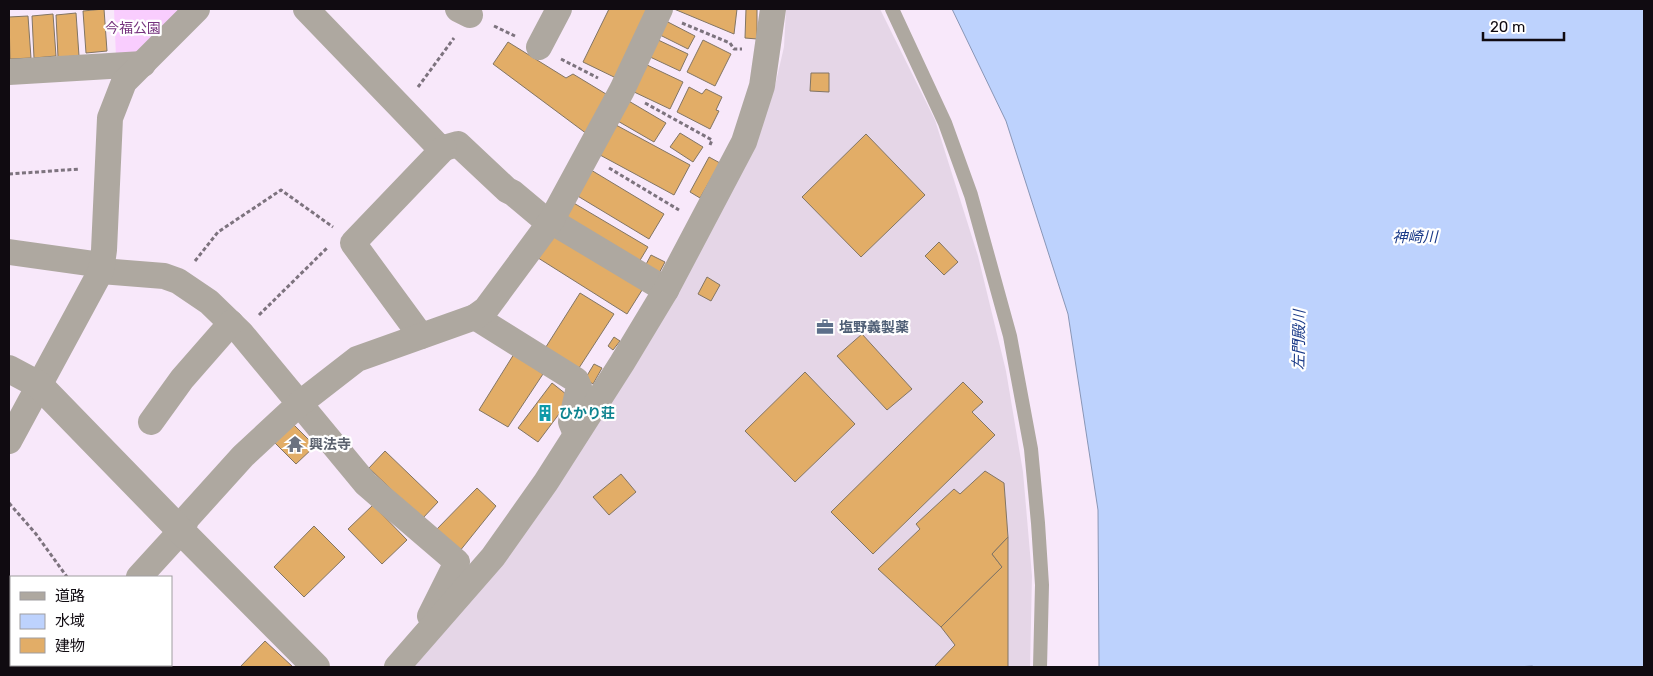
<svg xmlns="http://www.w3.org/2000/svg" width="1653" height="676" font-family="Rubik,'Noto Sans JP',sans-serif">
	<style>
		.industrial { fill: #e5d6e7 }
		.green { fill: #f9cdfe }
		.water { fill: #bdd2fd; stroke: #8996b6 }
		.building { fill: #e2ad67; stroke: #827564 }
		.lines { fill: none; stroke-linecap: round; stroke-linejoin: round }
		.path { stroke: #7d737e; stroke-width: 3; stroke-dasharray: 4 2.5; stroke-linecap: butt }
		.service { stroke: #aea8a0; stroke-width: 14 }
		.minor { stroke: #aea8a0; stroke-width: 26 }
		.tertiary { stroke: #aea8a0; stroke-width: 28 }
		.labels { text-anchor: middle; stroke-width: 4.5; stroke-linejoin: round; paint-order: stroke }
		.park-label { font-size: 14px; fill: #76337e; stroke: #fff }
		.service-label { font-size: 14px; font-weight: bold; fill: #4e5e75; stroke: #fff; text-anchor: start }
		.culture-label { font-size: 14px; font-weight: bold; fill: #0d838f; stroke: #fff; text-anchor: start }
		.worship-label { font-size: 14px; font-weight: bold; fill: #5b616d; stroke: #fff; text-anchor: start }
		.water-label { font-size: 15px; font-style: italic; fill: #1a3a88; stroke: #fff }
	</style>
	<rect width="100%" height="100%" fill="#f8e8fa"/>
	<polygon class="industrial" points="786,9 880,9 935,120 978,256 1006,371 1023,472 1032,576 1030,667 412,667 484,585 774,90 784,47"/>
	<polygon class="green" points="114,9 180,9 132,56 116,57"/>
	<polygon class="water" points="952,9 1644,9 1644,667 1535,667 1532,666 1517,667 1099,667 1098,510 1068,314 1006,121"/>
	<g class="building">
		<polygon points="104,9 107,51 86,53 83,11"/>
		<polygon points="609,9 648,9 616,78 583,62"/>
		<polygon points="674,9 737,9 734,34"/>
		<polygon points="746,9 757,9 757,39 745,38"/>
		<polygon points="76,13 79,56 58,57 56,15"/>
		<polygon points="53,14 56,56 34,58 32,16"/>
		<polygon points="28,16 31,58 10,59 9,17"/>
		<polygon points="664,20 695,36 688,49 658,34"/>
		<polygon points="656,39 688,54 680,71 648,56"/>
		<polygon points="703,40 731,54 715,86 687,72"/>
		<polygon points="508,42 566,78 573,74 606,94 587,134 493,64"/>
		<polygon points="645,64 683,82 670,109 632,91"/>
		<polygon points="811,73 829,73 829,92 810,91"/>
		<polygon points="689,87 702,94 706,89 722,97 716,110 719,111 710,129 677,112"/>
		<polygon points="627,100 666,123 654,142 616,120"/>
		<polygon points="616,125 690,165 674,195 600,155"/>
		<polygon points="680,133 703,147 693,162 670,147"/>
		<polygon points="866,134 925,195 861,257 802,197"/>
		<polygon points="709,157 720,163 700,198 690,192"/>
		<polygon points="591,170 664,214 649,239 576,195"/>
		<polygon points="572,202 648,247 636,267 560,223"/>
		<polygon points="556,231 644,287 627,314 535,256"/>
		<polygon points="939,242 958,262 944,275 925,256"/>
		<polygon points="651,255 665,262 657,277 643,270"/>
		<polygon points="707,277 720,285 711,301 698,294"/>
		<polygon points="580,293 614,314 577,371 544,350"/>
		<polygon points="862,334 912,389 887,410 837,356"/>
		<polygon points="614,337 620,341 613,350 608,346"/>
		<polygon points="514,354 543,374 508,427 479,410"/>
		<polygon points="594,364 602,368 593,384 585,379"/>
		<polygon points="805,372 855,424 795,482 745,431"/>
		<polygon points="963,382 983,402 972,412 995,435 873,554 831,512"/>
		<polygon points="552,383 571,398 538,442 518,428"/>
		<polygon points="293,424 315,446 296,464 274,442"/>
		<polygon points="385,451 438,502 422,519 369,468"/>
		<polygon points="985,471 1004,483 1008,537 992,554 1002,567 941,627 878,569 920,529 916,524 954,489 960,494"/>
		<polygon points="621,474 636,492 609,515 593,497"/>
		<polygon points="477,488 496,506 459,552 436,530"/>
		<polygon points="373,505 407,540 382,564 348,529"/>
		<polygon points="314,526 345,557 304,597 274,567"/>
		<polygon points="1008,537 1008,667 934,667 955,645 941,627 1002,567 992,554"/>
		<polygon points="265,641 293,667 240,667"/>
	</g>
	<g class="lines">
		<g class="path">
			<polyline points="682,23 730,43 734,49 742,49"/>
			<polyline points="494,26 515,36"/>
			<polyline points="561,59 598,78"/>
			<polyline points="418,87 454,38"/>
			<polyline points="645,103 712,140 710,145"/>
			<polyline points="609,168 679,210"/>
			<polyline points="9,174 80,169"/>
			<polyline points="195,261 218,232 281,190 333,227"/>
			<polyline points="259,315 328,247"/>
			<polyline points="9,503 36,534 67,577"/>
			<polyline points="125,665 127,667"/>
		</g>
		<polyline class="service" points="892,9 945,123 971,195 1010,336 1031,449 1038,523 1042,585 1040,667"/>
		<g class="minor">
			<polyline points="306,9 438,146 444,148 458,144 507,190 513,193 550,224"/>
			<polyline points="458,9 470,15"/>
			<polyline points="539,47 559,9"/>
			<polyline points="9,72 143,64"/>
			<polyline points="551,221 666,290"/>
			<polyline points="9,252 102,265"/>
			<polyline points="101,271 164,276 178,281 209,302 241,333 366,484 457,562 430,616"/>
			<polyline points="475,317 576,380 579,387 571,422 576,434"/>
			<polyline points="421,336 353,243 444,148"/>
			<polyline points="151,422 182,379 231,323"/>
			<polyline points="9,441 101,271 104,250 110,118 124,82 197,9"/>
			<polyline points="139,577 181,531 187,518 243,456 299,404 357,359 475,317 486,309 551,221 622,90 660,9"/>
			<polyline points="12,667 15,665"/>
			<polyline points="397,667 493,557 546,482 622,363 666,290 744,142 762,86 773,9"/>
		</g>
		<polyline class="tertiary" points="9,369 39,385 181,531 316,667"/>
	</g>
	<defs>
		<g id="office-bare" transform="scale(1.35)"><path d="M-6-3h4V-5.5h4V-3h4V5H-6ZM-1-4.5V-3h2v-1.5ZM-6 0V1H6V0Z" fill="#5c6f8a" stroke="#fff" stroke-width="2.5" paint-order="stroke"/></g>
		<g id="building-bare" transform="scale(1.35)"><path d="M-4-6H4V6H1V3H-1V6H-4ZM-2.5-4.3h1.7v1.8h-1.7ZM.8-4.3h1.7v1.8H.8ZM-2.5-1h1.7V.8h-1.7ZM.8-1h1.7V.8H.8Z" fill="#0f9aa8" stroke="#fff" stroke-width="2.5" paint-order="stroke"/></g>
		<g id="temple-bare" transform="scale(1.35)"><path d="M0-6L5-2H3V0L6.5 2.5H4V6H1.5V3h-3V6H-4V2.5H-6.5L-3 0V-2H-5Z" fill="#6b7280" stroke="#fff" stroke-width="2.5" paint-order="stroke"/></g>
	</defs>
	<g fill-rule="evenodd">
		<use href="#office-bare" x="825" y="327"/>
		<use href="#building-bare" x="545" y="413"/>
		<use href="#temple-bare" x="295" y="444"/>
	</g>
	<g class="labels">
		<g class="park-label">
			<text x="133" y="33">今福公園</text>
		</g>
		<g class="service-label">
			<text x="839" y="332">塩野義製薬</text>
		</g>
		<g class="culture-label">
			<text x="559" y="418">ひかり荘</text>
		</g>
		<g class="worship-label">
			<text x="309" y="449">興法寺</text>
		</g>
		<g class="water-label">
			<text x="1415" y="242">神崎川</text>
			<text transform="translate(1299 340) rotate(-89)" y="5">左門殿川</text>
		</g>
	</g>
	<rect width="1653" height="676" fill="none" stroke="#100b11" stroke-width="20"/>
	<rect x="10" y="576" width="162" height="90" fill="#ffffff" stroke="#9f9da0"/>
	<rect x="20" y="592" width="25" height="8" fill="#aea8a0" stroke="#9f9da0"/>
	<text x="55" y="601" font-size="15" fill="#100b11">道路</text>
	<rect x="20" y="614" width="25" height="15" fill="#bdd2fd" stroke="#9f9da0"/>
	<text x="55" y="626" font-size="15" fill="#100b11">水域</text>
	<rect x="20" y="638" width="25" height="15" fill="#e2ad67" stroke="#9f9da0"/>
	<text x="55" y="651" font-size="15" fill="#100b11">建物</text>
	<path d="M1483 32v8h81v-8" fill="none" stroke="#100b11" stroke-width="2.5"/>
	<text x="1490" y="32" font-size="15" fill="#100b11" stroke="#ffffff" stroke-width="4" paint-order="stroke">20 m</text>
</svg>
